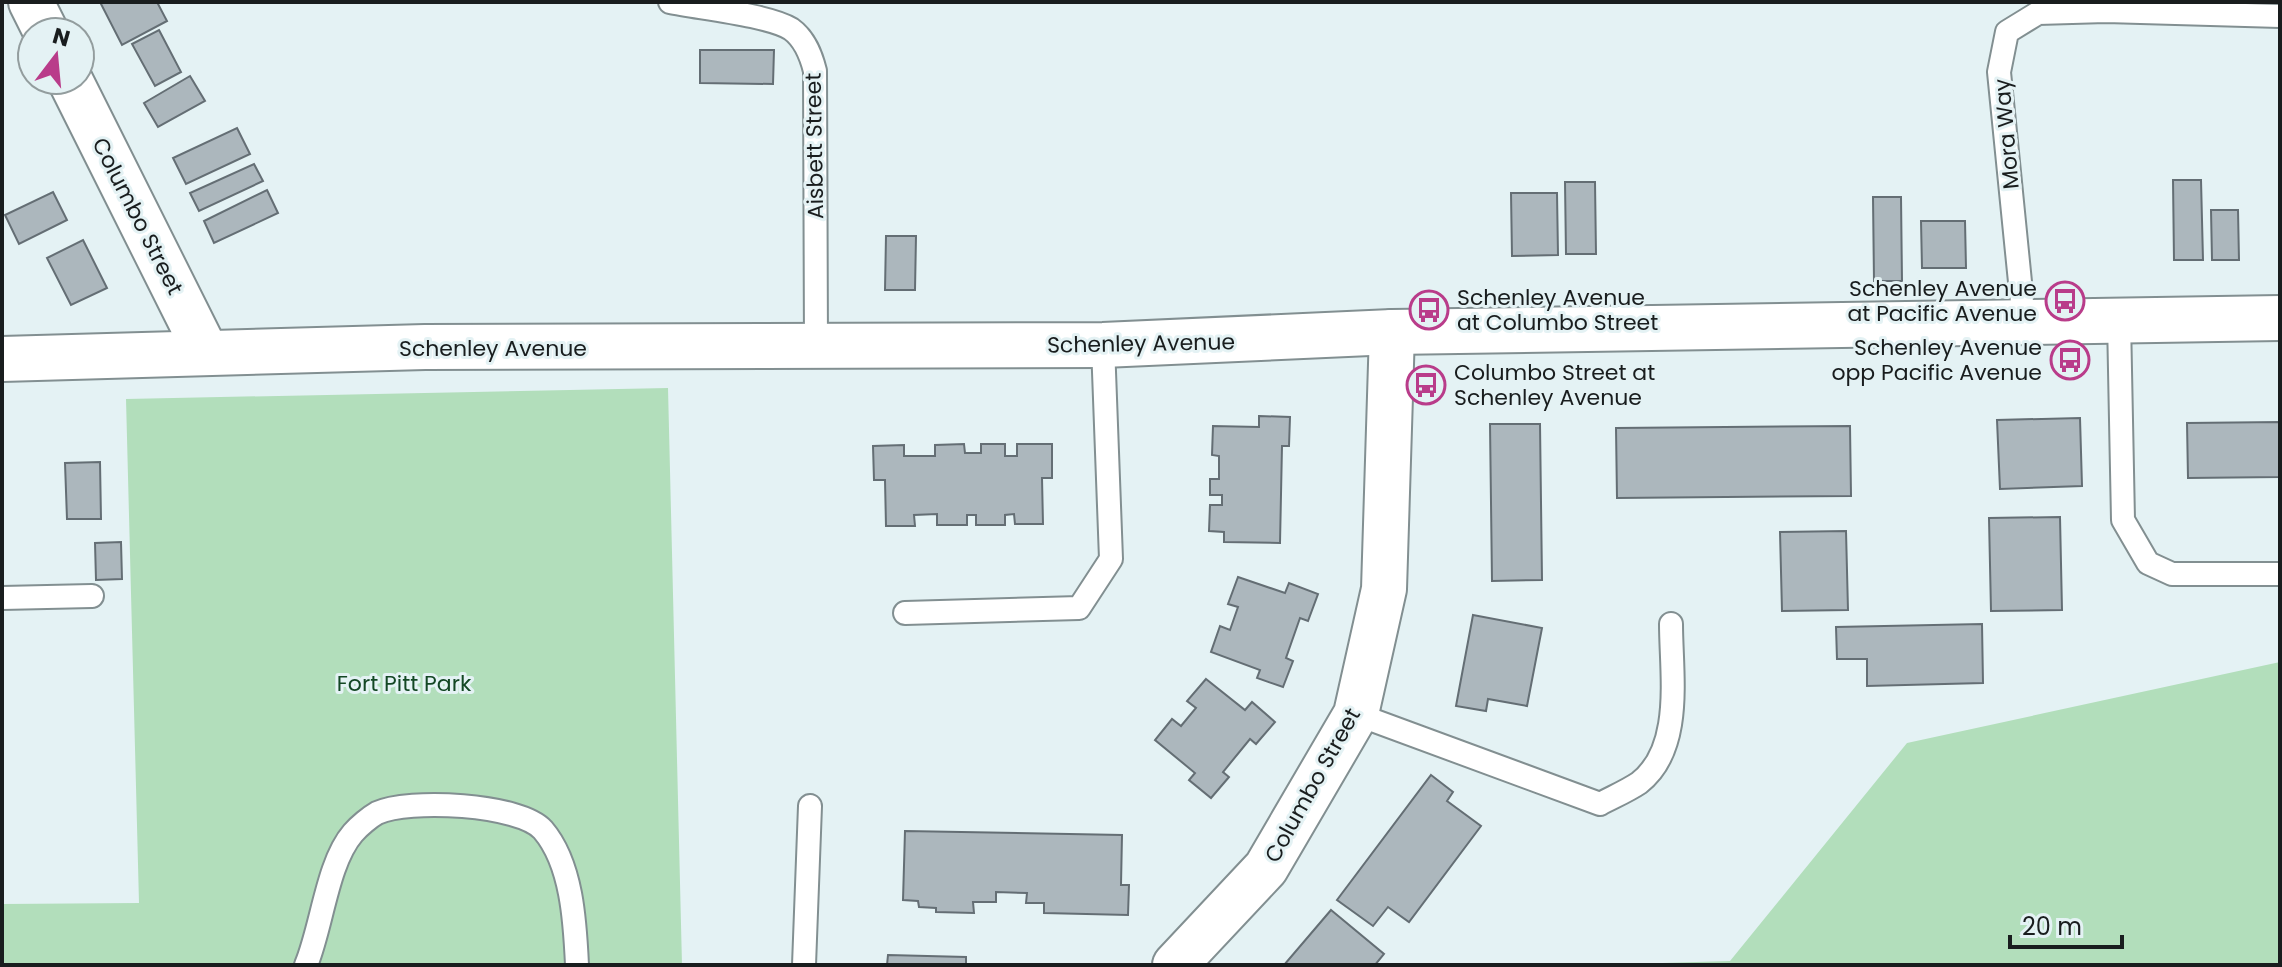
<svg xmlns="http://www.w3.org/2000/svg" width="2282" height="967" font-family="Poppins,sans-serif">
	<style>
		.green { fill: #b2debb }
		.building { fill: #acb7bd; stroke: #646e74; stroke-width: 2 }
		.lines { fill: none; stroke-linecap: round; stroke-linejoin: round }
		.service-casing { stroke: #828f91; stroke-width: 26 }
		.minor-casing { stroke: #828f91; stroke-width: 48 }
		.service { stroke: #fff; stroke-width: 22 }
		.minor { stroke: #fff; stroke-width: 44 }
		.labels { text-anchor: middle; stroke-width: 6; stroke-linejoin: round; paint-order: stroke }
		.street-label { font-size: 22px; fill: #191d1e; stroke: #e4f2f4 }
		.poi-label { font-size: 22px; fill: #191d1e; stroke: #e4f2f4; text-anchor: end }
		.park-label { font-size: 22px; fill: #134724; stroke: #e4f2f4 }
	</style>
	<rect width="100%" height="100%" fill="#e4f2f4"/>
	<g class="green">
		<polygon points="668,388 682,965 2,965 2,904 139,903 126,399"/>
		<polygon points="2280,662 2280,965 1595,965 1730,961 1907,743"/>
	</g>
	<g class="building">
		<polygon points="100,2 157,2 167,21 122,45"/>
		<polygon points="159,30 181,72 155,86 132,44"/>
		<polygon points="700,50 774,50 773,84 700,83"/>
		<polygon points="190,76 205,101 158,127 144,103"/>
		<polygon points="237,128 250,154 186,184 173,158"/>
		<polygon points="254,164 263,181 199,211 190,193"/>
		<polygon points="2173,180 2201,180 2203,260 2174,260"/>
		<polygon points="1565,182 1595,182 1596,254 1566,254"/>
		<polygon points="267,190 278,213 214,243 204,221"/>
		<polygon points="53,192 67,220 19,244 5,215"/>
		<polygon points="1511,193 1557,193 1558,255 1512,256"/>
		<polygon points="1873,197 1901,197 1902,281 1874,281"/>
		<polygon points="2211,210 2238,210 2239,260 2212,260"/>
		<polygon points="1921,221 1965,221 1966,268 1922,268"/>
		<polygon points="886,236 916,236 915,290 885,290"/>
		<polygon points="83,240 107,288 71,305 47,258"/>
		<polygon points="1259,416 1290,417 1289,446 1282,446 1280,543 1224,542 1224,532 1209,531 1210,505 1222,505 1222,495 1210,495 1210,479 1219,479 1219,456 1212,455 1213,426 1259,427"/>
		<polygon points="2080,418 2082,486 2000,489 1997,420"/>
		<polygon points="2280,422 2280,477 2188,478 2187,423"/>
		<polygon points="1490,424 1540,424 1542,580 1492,581"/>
		<polygon points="1850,426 1851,496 1617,498 1616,428"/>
		<polygon points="964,444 965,453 981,453 981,444 1005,444 1005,456 1017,456 1017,444 1052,444 1052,478 1042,478 1043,524 1015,524 1014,514 1005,515 1005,525 976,525 976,515 967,515 967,525 937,525 937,514 914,515 915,526 886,526 885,480 874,480 873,446 904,445 904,456 935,456 935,445"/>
		<polygon points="100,462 101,519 67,519 65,463"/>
		<polygon points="2060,517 2062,610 1991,611 1989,518"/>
		<polygon points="1846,531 1848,610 1782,611 1780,532"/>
		<polygon points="121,542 122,579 96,580 95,543"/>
		<polygon points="1238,577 1285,593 1289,583 1318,594 1308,621 1300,618 1286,658 1293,661 1283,687 1257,678 1260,670 1211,652 1220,626 1230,630 1238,607 1228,604"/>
		<polygon points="1473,615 1542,628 1527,706 1488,699 1486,711 1456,706"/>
		<polygon points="1982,624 1983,683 1867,686 1867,659 1837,659 1836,627"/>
		<polygon points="1206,679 1245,710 1252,702 1275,722 1256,744 1250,739 1223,772 1229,777 1211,798 1189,780 1195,773 1155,740 1172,719 1181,726 1196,708 1187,701"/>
		<polygon points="1431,775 1453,792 1447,801 1481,826 1409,922 1388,907 1373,926 1337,900"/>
		<polygon points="905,831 1122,835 1121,885 1129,885 1128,915 1044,913 1044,903 1026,903 1027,893 996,892 996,902 973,902 974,913 936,912 936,908 919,907 918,901 903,900"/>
		<polygon points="1331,910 1384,954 1375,965 1284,965"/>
		<polygon points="888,955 966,957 966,965 887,965"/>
	</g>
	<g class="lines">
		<g class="service-casing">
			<g id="service">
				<path d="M670,2C698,8 769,15 791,29C805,39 811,55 815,71L816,347"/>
				<polyline points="2119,320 2123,520 2148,563 2172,574 2280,574"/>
				<polyline points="2024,322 1999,72 2007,32 2038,13 2106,11 2280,16"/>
				<polyline points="2,598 92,596"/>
				<polyline points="905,613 1079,608 1111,559 1103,345"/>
				<path d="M1356,714L1600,804C1613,797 1627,791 1639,783C1684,748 1671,674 1671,624"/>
				<path d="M306,965C322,927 327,863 353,833C359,826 370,817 377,813C408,798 520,804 543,830C572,864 575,922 577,965"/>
				<polyline points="804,965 810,806"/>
			</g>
		</g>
		<g class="minor-casing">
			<g id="minor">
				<polyline points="31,2 46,32"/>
				<polyline points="70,80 206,352"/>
				<polyline points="2,359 425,347 1103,345 1392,332 2280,318"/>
				<polyline points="1175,965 1266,868 1356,714 1384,589 1392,332"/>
			</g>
		</g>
		<use href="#service" class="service"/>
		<use href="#minor" class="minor"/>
	</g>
	<defs>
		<g id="bus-ring" transform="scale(2)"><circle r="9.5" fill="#e4f2f4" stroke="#b93c8a" stroke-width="1.5"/><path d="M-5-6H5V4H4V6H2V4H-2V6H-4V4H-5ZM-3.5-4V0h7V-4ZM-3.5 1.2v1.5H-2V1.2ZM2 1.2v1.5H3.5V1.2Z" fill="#b93c8a"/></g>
	</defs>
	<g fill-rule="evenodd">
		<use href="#bus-ring" x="2065" y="301"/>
		<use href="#bus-ring" x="1429" y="310"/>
		<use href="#bus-ring" x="2070" y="360"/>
		<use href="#bus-ring" x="1426" y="385"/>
	</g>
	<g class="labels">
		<g class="street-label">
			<text transform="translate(2006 134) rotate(-95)" y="8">Mora Way</text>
			<text transform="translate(814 146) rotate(-91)" y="8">Aisbett Street</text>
			<text transform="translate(138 216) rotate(63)" y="8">Columbo Street</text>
			<text transform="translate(1141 343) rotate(-1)" y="8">Schenley Avenue</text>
			<text x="493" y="356">Schenley Avenue</text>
			<text transform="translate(1312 785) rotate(-61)" y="8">Columbo Street</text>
		</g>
		<g class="poi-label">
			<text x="2037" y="296">Schenley Avenue<tspan x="2037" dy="25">at Pacific Avenue</tspan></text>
			<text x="1457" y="305" text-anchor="start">Schenley Avenue<tspan x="1457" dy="25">at Columbo Street</tspan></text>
			<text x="2042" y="355">Schenley Avenue<tspan x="2042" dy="25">opp Pacific Avenue</tspan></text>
			<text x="1454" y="380" text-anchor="start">Columbo Street at<tspan x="1454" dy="25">Schenley Avenue</tspan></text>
		</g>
		<g class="park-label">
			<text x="404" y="691">Fort Pitt Park</text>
		</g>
	</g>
	<rect width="2282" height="967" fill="none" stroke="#191d1e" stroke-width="8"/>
	<g transform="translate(56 56) rotate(16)"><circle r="38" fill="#e4f2f4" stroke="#939d9e" stroke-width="2"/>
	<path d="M0-6L14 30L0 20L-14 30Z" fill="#b93c8a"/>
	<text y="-12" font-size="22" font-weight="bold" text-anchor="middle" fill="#191d1e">N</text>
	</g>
	<path d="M2010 935v12h112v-12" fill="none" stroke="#191d1e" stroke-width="4"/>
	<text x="2022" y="935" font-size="24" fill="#191d1e" stroke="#e4f2f4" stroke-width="6" paint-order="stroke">20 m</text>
</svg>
